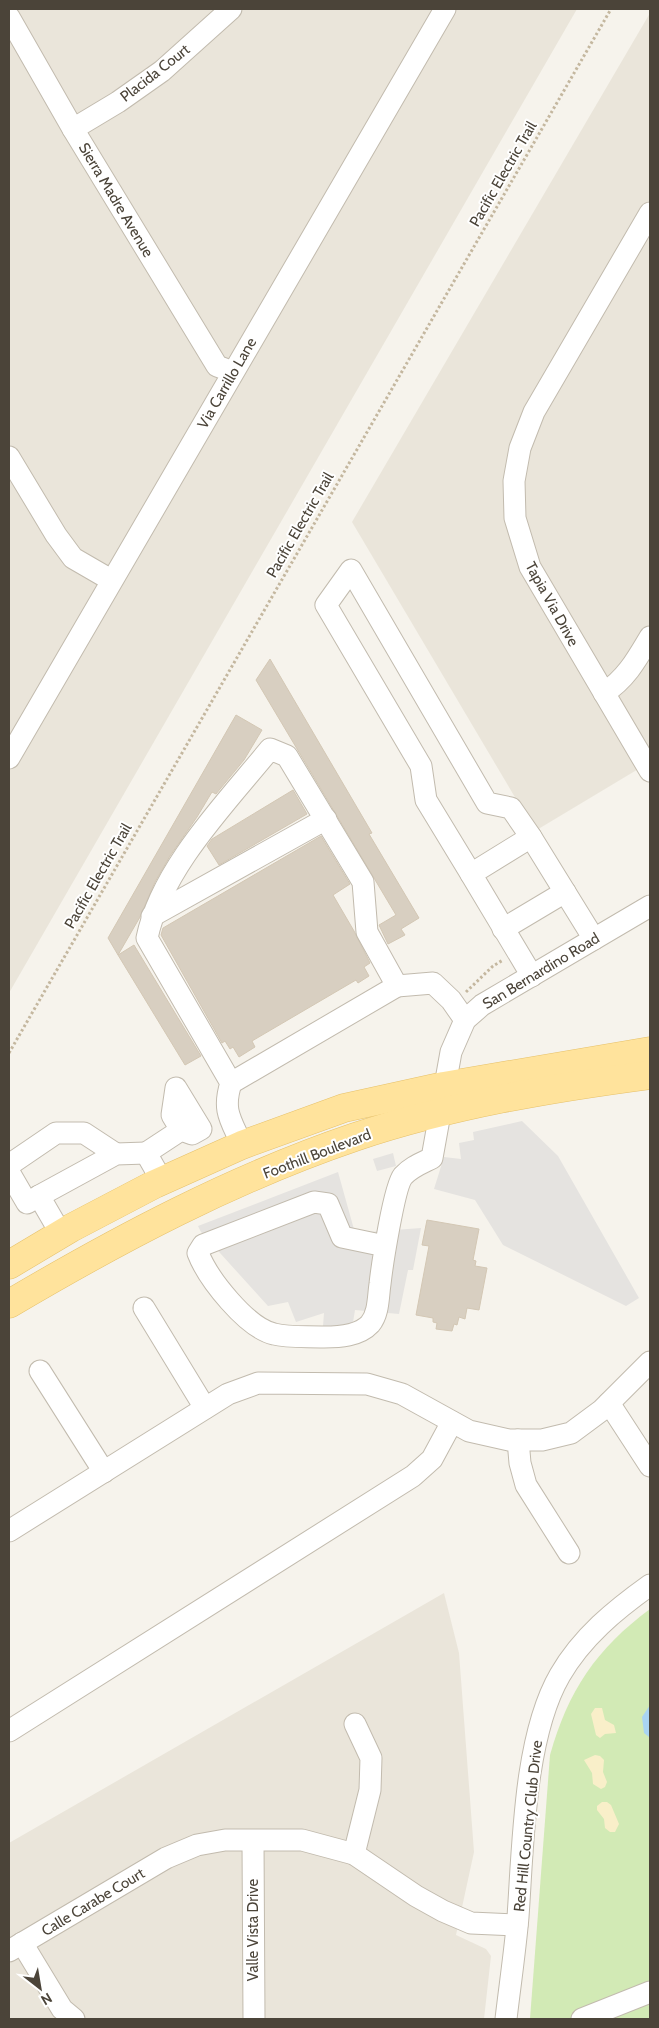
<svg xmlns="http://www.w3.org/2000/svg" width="659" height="2028" font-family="Cabin,sans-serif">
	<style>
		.residential { fill: #eae5da }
		.green { fill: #d2eab5 }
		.sand { fill: #f9efc9 }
		.parking { fill: #e5e3e0 }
		.water { fill: #a9d4f2 }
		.building { fill: #d8cfc1; stroke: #d3c7b4 }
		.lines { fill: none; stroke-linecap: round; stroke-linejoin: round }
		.minor-casing { stroke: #c2bbae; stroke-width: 23 }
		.major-casing { stroke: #e6c16a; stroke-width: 29 }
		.path { stroke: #c4b79f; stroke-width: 3; stroke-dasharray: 2.5 2.5; stroke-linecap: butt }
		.minor { stroke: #fff; stroke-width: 21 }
		.major { stroke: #ffe39c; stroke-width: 28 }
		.labels { text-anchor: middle; stroke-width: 4; stroke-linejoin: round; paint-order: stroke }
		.street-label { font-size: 15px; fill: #4b4439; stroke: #fff }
	</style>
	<rect width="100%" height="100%" fill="#f6f3ec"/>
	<g class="residential">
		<polygon points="9,9 577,9 9,993"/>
		<polygon points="650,13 650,762 535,831 352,522"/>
		<polygon points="444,1593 459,1653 474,1852 456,1935 486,1949 491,1956 484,2019 9,2019 9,1843"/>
	</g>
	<path class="green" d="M650,1609V2019H530L550,1755C568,1691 596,1649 650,1609Z"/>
	<g class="sand">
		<polygon points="595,1708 602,1708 605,1720 614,1725 616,1733 605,1734 600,1738 596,1735 591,1714"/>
		<polygon points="595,1755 600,1756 604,1760 603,1772 607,1782 605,1787 601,1789 593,1784 592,1773 584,1760"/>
		<polygon points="602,1802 607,1802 611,1805 619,1824 615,1832 610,1832 605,1828 604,1819 597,1810 597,1806"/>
	</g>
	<g class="parking">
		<polygon points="522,1121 558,1156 639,1298 626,1306 503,1245 475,1200 434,1189 444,1157 461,1159 459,1143 474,1140 473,1132"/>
		<polygon points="393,1153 396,1166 377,1171 373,1159"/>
		<polygon points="338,1172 355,1233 421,1228 413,1270 408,1270 399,1314 355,1310 350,1341 322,1339 324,1313 296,1322 288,1302 268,1306 201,1232 198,1226"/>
	</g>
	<polygon class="water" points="650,1705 650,1737 649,1737 644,1733 642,1717"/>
	<g class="building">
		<polygon points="270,659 372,833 369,834 419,918 401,929 405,935 388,944 379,925 396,915 256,680"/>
		<polygon points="236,715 262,730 244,760 216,794 212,792 197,817 170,856 155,882 140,917 118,955 108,938"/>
		<polygon points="293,790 307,814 219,865 207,846 212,839"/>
		<polygon points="321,836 350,884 333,895 354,931 370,963 364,967 369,976 358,983 356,980 252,1041 255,1047 239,1057 233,1047 230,1049 225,1041 222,1043 161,935 163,928"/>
		<polygon points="134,945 201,1056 185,1065 118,955"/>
		<polygon points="427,1220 479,1229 473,1260 476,1261 475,1266 487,1268 479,1310 467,1308 465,1319 459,1317 457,1325 454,1324 452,1331 436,1329 437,1323 433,1322 433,1318 416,1315 429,1246 422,1245"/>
	</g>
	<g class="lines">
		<g class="minor-casing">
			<g id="minor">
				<polyline points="9,17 73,129 217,366 233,372"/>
				<polyline points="73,129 118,102 162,71 231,9"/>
				<polyline points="650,213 534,412 520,448 514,481 515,518 530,567 650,771"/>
				<polyline points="9,457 56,535 73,558 111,580"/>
				<path d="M604,693C626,679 637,659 650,637"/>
				<polyline points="9,758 445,9"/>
				<polyline points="471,874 426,800 421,766 326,605 351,570 487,803 511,808 531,837"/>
				<polyline points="152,916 326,819"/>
				<polyline points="503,929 565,892"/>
				<polyline points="532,976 471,874 531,837 594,939"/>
				<polyline points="231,1083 397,986"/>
				<path d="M242,1145C231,1120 222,1111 231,1083L147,938C161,869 226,803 270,749L287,756L363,882L367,932L397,986L433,983L451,1000L465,1020"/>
				<polyline points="146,1153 181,1130 192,1134 201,1129 176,1088 172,1115 181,1130"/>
				<polyline points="9,1165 56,1133 84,1133 116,1154"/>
				<polyline points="9,1172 27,1203 39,1196"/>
				<polyline points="61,1234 39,1196 116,1154 146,1153 162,1181"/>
				<path d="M385,1246L342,1237L328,1204L314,1202L203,1245L198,1253C208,1279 247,1328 274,1334C289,1338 308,1336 324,1337C339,1337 359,1336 370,1324C379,1313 378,1297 380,1284C382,1266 394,1187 403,1176C411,1167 422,1163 432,1158L451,1052L465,1020L482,1005L650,906"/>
				<polyline points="144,1308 205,1408"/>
				<polyline points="40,1371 104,1472"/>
				<polyline points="609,1403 650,1466"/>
				<polyline points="518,1440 520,1463 526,1485 569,1553"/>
				<polyline points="9,1531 228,1394 258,1383 367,1384 402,1394 469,1431 509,1440 542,1440 571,1433 602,1410 650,1362"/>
				<polyline points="9,1731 413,1476 432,1459 452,1422"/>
				<polyline points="253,1841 254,2019"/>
				<polyline points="354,1854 370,1790 371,1758 355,1724"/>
				<polyline points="22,1943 62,2009 74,2019"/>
				<polyline points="9,1951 166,1858 197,1845 225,1840 302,1840 354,1854 416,1896 443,1911 471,1923 517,1925"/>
				<path d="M506,2019C510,1985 515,1951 518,1917C523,1846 524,1737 560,1675C582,1637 615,1610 650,1585"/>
				<polyline points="582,2019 650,1992"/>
			</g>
		</g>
		<g class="major-casing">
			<g id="major">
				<polyline points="9,1265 71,1228 155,1184 242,1145 344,1108 444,1086 650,1051"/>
				<path d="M9,1304C119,1239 234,1178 355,1137C450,1105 551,1088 650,1075"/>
			</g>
		</g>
		<g class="path">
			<polyline points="466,992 493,966 503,960"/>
			<polyline points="9,1053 611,9"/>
		</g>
		<use href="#minor" class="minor"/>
		<use href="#major" class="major"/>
	</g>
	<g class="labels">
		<g class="street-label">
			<text transform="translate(155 73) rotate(-38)" y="5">Placida Court</text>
			<text transform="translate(503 174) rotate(-60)" y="5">Pacific Electric Trail</text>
			<text transform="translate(116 200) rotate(59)" y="5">Sierra Madre Avenue</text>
			<text transform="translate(227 383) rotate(-60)" y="5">Via Carrillo Lane</text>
			<text transform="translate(300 525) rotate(-60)" y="5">Pacific Electric Trail</text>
			<text transform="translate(552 604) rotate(61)" y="5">Tapia Via Drive</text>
			<text transform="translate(98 876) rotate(-60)" y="5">Pacific Electric Trail</text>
			<text transform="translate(541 971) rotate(-31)" y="5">San Bernardino Road</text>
			<text transform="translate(317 1154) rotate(-21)" y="5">Foothill Boulevard</text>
			<text transform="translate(528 1826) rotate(-84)" y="5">Red Hill Country Club Drive</text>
			<text transform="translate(93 1902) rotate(-31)" y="5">Calle Carabe Court</text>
			<text transform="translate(253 1930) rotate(-90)" y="5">Valle Vista Drive</text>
		</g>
	</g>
	<rect width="659" height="2028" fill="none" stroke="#4b4439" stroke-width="20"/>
	<g transform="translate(40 1988) rotate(149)" stroke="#ffffff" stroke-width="4" paint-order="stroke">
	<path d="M0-4L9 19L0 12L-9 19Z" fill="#4b4439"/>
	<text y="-8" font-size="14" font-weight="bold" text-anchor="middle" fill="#4b4439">N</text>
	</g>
</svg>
